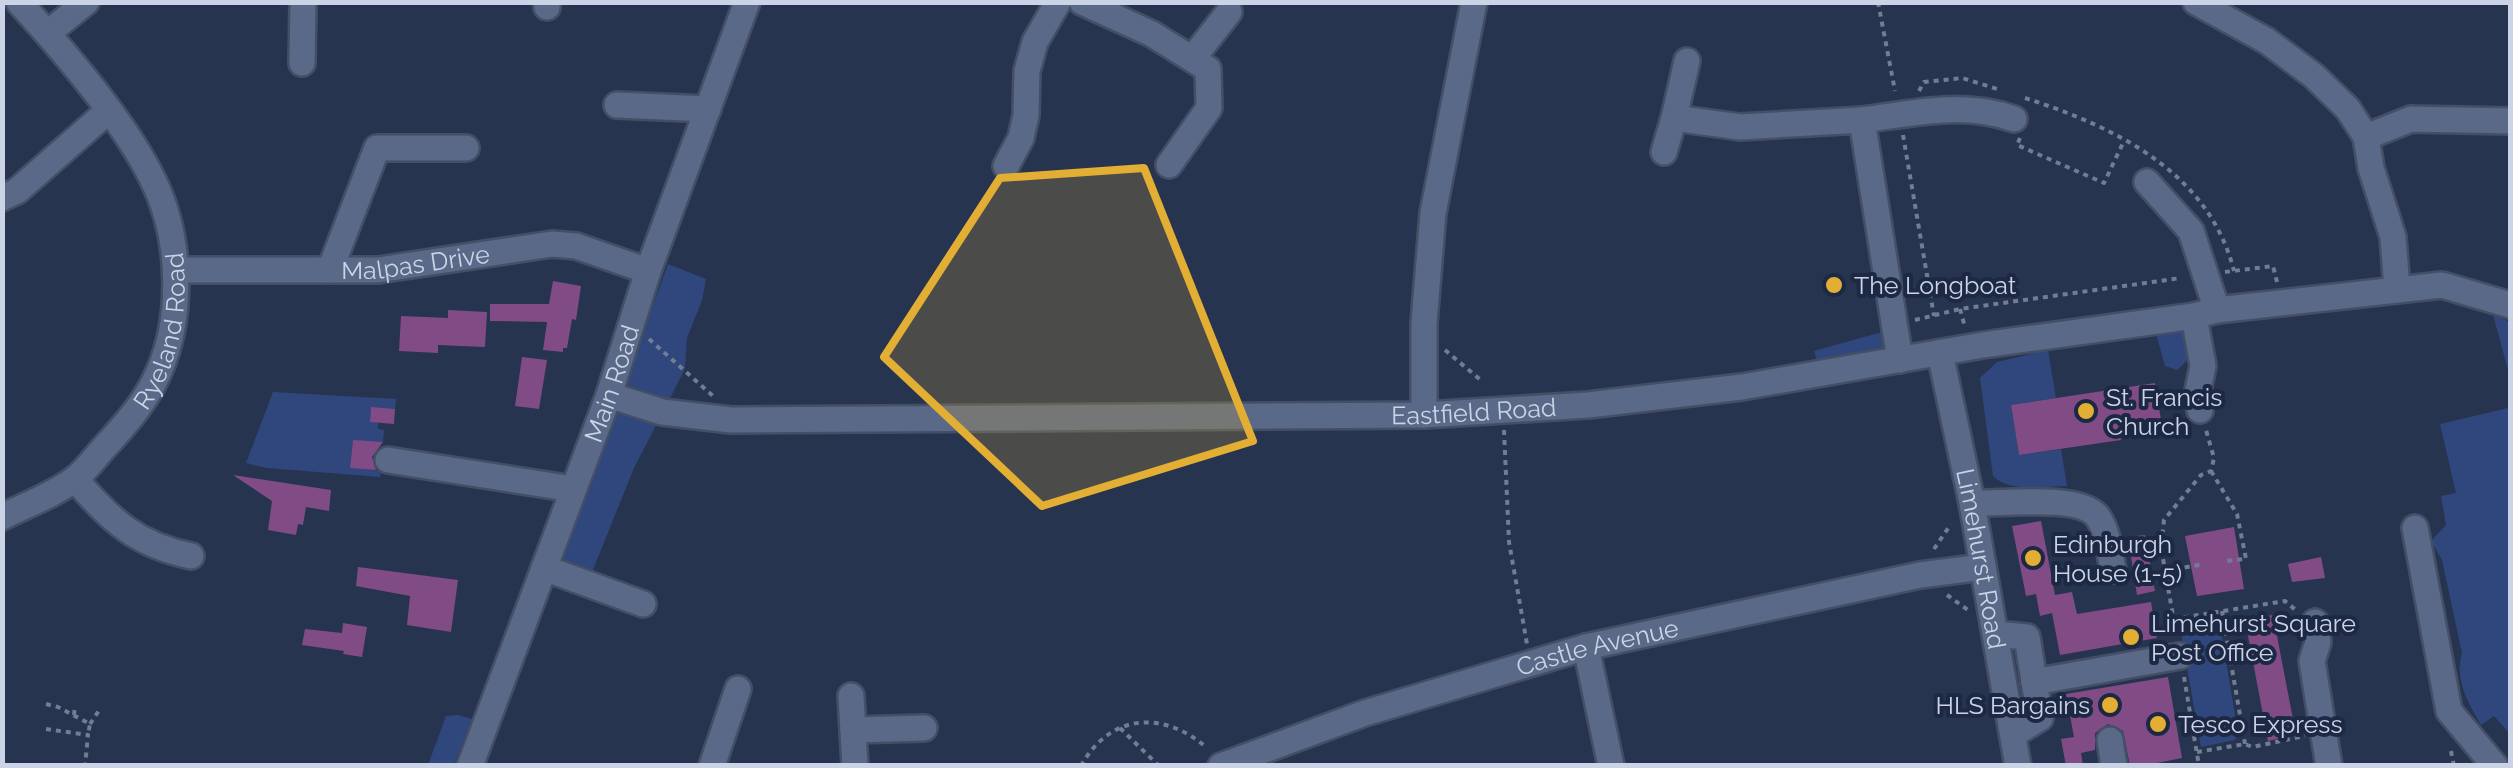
<svg xmlns="http://www.w3.org/2000/svg" width="2513" height="768" font-family="Raleway,sans-serif">
	<style>
		.green { fill: #2f477c }
		.building { fill: #814c85 }
		.lines { fill: none; stroke-linecap: round; stroke-linejoin: round }
		.minor-casing { stroke: #444f66; stroke-width: 30 }
		.path { stroke: #717d94; stroke-width: 4; stroke-dasharray: 5 5; stroke-linecap: butt }
		.minor { stroke: #596987; stroke-width: 25 }
		.marked { fill: #e2ae34; fill-opacity: 0.2; stroke: #e2ae34; stroke-width: 8; stroke-linejoin: round }
		.poi-dot { fill: #e2ae34; stroke: #1d2944; stroke-width: 4 }
		.labels { text-anchor: middle; stroke-width: 8; stroke-linejoin: round; paint-order: stroke }
		.street-label { font-size: 25px; fill: #cbd4e6; stroke: #1d2944 }
		.poi-label { font-size: 25px; fill: #cbd4e6; stroke: #1d2944; text-anchor: start }
	</style>
	<rect width="100%" height="100%" fill="#26344f"/>
	<g class="green">
		<polygon points="668,264 706,279 702,300 687,338 685,369 634,468 588,582 555,573"/>
		<polygon points="2493,315 2510,322 2510,377"/>
		<polygon points="2181,329 2188,337 2190,358 2177,370 2165,366 2156,333"/>
		<polygon points="1889,330 1886,349 1875,354 1818,364 1814,351"/>
		<path d="M2048,350L2056,398L2011,405L2019,455L2061,449L2067,486C2044,486 2010,493 1993,476L1980,378L1997,362Z"/>
		<polygon points="273,392 396,399 395,409 371,408 370,421 378,423 378,429 384,430 383,442 353,441 350,467 381,471 380,477 267,468 246,463"/>
		<path d="M2508,408L2510,424V734L2494,716L2481,725C2468,703 2454,679 2462,653L2442,560L2431,541L2446,525L2441,496L2456,493L2440,424Z"/>
		<polygon points="2213,617 2220,626 2238,732 2235,740 2201,747 2179,622"/>
		<polygon points="458,715 472,719 454,765 428,765 446,716"/>
	</g>
	<g class="building">
		<polygon points="553,281 581,286 576,320 572,319 567,348 563,348 563,352 543,350 547,322 490,321 490,304 549,304"/>
		<polygon points="448,310 487,312 485,347 438,345 438,353 399,351 401,316 448,318"/>
		<polygon points="522,357 547,360 539,409 515,406"/>
		<polygon points="2155,383 2161,420 2119,427 2121,440 2019,455 2011,405"/>
		<polygon points="371,407 395,409 394,424 370,422"/>
		<polygon points="353,440 383,442 372,457 376,470 350,468"/>
		<polygon points="233,475 331,490 329,511 306,507 303,525 298,524 296,535 268,530 272,501"/>
		<polygon points="2041,521 2055,595 2072,592 2077,614 2151,602 2157,638 2060,655 2052,613 2040,616 2036,594 2026,596 2012,526"/>
		<polygon points="2234,527 2244,589 2197,596 2185,536"/>
		<polygon points="2145,535 2155,591 2137,595 2128,537"/>
		<polygon points="2321,557 2325,578 2292,582 2288,564"/>
		<polygon points="358,567 458,580 451,632 407,625 410,596 356,586"/>
		<polygon points="2273,615 2296,735 2268,741 2245,620"/>
		<polygon points="343,623 367,627 362,657 343,654 344,651 302,645 305,629 342,633"/>
		<polygon points="2168,677 2182,758 2157,763 2158,766 2130,766 2123,731 2108,724 2095,733 2095,750 2081,753 2083,766 2066,766 2061,739 2074,737 2066,694"/>
	</g>
	<g class="lines">
		<g class="minor-casing">
			<g id="minor">
				<polyline points="547,2 547,7"/>
				<polyline points="1082,2 1152,34 1208,69 1209,108 1169,165"/>
				<polyline points="2196,2 2267,41 2314,76 2348,109 2366,137 2371,168 2393,237 2397,289"/>
				<polyline points="48,33 86,2"/>
				<polyline points="1192,59 1229,12"/>
				<polyline points="1687,61 1674,118 1740,127 1862,120 1900,360"/>
				<polyline points="302,63 303,2"/>
				<polyline points="617,105 708,109"/>
				<path d="M1862,120C1913,113 1964,101 2014,119"/>
				<polyline points="2366,137 2411,119 2510,121"/>
				<polyline points="1664,152 1674,118"/>
				<polyline points="1006,166 1021,138 1026,115 1027,71 1035,42 1058,2"/>
				<polyline points="2147,182 2191,231 2217,310"/>
				<polyline points="2,198 17,191 108,111"/>
				<path id="s1" d="M176,270H378L552,244L576,246L648,271"/>
				<polyline points="330,270 377,148 466,148"/>
				<polyline points="2194,316 2203,366 2198,390 2200,410"/>
				<path id="s2" d="M1940,353L1972,503L2018,766"/>
				<path id="s3" d="M609,395L662,412L731,420L1424,415L1588,405L1742,387L1983,345L2194,316L2217,310L2442,285L2510,305"/>
				<polyline points="1424,415 1424,323 1433,213 1474,2"/>
				<polyline points="388,460 573,489"/>
				<path d="M75,479C111,521 137,545 191,556"/>
				<path d="M1972,503C2001,504 2079,494 2097,516C2108,530 2110,554 2113,570"/>
				<path id="s4" d="M2,517C26,505 56,494 76,478C86,470 94,459 102,450C121,429 140,409 153,384C185,324 182,237 152,178C124,121 62,49 19,2"/>
				<polyline points="2415,528 2449,711 2495,766"/>
				<polyline points="544,568 643,604"/>
				<polyline points="2315,622 2318,642 2312,661 2329,766"/>
				<polyline points="1995,634 2027,637 2040,718 2014,734"/>
				<polyline points="1586,647 1611,766"/>
				<polyline points="2034,682 2180,656"/>
				<polyline points="851,696 855,766"/>
				<polyline points="853,730 924,728"/>
				<polyline points="2110,740 2114,766"/>
				<path id="s5" d="M470,766L609,395L648,271L747,2"/>
				<polyline points="712,766 738,689"/>
				<path id="s6" d="M1221,766L1365,713L1586,647L1920,575L1983,567"/>
			</g>
		</g>
		<g class="path">
			<polyline points="1878,2 1895,91"/>
			<polyline points="1919,91 1924,82 1962,78 1997,89"/>
			<path d="M2025,98C2115,127 2209,172 2234,271"/>
			<polyline points="1903,135 1934,316"/>
			<polyline points="2020,138 2017,145 2104,183 2124,141"/>
			<polyline points="2225,272 2273,266 2277,282"/>
			<polyline points="1960,309 1965,327"/>
			<polyline points="1915,320 1960,309 2181,278"/>
			<polyline points="649,339 713,396"/>
			<polyline points="1445,350 1483,382"/>
			<polyline points="1504,430 1509,542 1527,644"/>
			<polyline points="2211,471 2237,514 2246,559 2223,561"/>
			<polyline points="1934,549 1951,524"/>
			<polyline points="2165,571 2204,564"/>
			<polyline points="1947,595 1968,610"/>
			<polyline points="2222,611 2245,744"/>
			<polyline points="2174,619 2285,601 2298,612"/>
			<polyline points="2176,633 2161,547 2164,520 2201,475 2211,471 2214,458 2206,430"/>
			<polyline points="2184,677 2199,766"/>
			<polyline points="46,704 58,707 90,724 88,735"/>
			<polyline points="74,715 75,705"/>
			<polyline points="90,724 100,709"/>
			<polyline points="1120,728 1159,766"/>
			<polyline points="46,729 88,735 85,766"/>
			<polyline points="2451,751 2454,766"/>
			<polyline points="2197,752 2245,744 2252,747 2305,736"/>
			<path d="M1081,766C1110,713 1164,710 1207,748"/>
		</g>
		<use href="#minor" class="minor"/>
	</g>
	<path class="marked" d="M1144,168L1253,441L1042,506L884,357L1000,178Z"/>
	<g class="poi-dot">
		<circle cx="1834" cy="285" r="10"/>
		<circle cx="2086" cy="411" r="10"/>
		<circle cx="2033" cy="558" r="10"/>
		<circle cx="2131" cy="637" r="10"/>
		<circle cx="2110" cy="705" r="10"/>
		<circle cx="2158" cy="724" r="10"/>
	</g>
	<g class="labels">
		<g class="street-label">
			<text dy="9" stroke="none"><textPath href="#s1" startOffset="240">Malpas Drive</textPath></text>
			<text dy="9" stroke="none"><textPath href="#s4" startOffset="260">Ryeland Road</textPath></text>
			<text dy="9" stroke="none"><textPath href="#s5" startOffset="408">Main Road</textPath></text>
			<text dy="9" stroke="none"><textPath href="#s3" startOffset="868">Eastfield Road</textPath></text>
			<text dy="9" stroke="none"><textPath href="#s2" startOffset="210">Limehurst Road</textPath></text>
			<text dy="9" stroke="none"><textPath href="#s6" startOffset="395">Castle Avenue</textPath></text>
		</g>
		<g class="poi-label">
			<text x="1854" y="294">The Longboat</text>
			<text x="2106" y="406">St. Francis<tspan x="2106" dy="29">Church</tspan></text>
			<text x="2053" y="553">Edinburgh<tspan x="2053" dy="29">House (1-5)</tspan></text>
			<text x="2151" y="632">Limehurst Square<tspan x="2151" dy="29">Post Office</tspan></text>
			<text x="2090" y="714" text-anchor="end">HLS Bargains</text>
			<text x="2178" y="733">Tesco Express</text>
		</g>
	</g>
	<rect width="2513" height="768" fill="none" stroke="#cbd4e6" stroke-width="10"/>
</svg>
